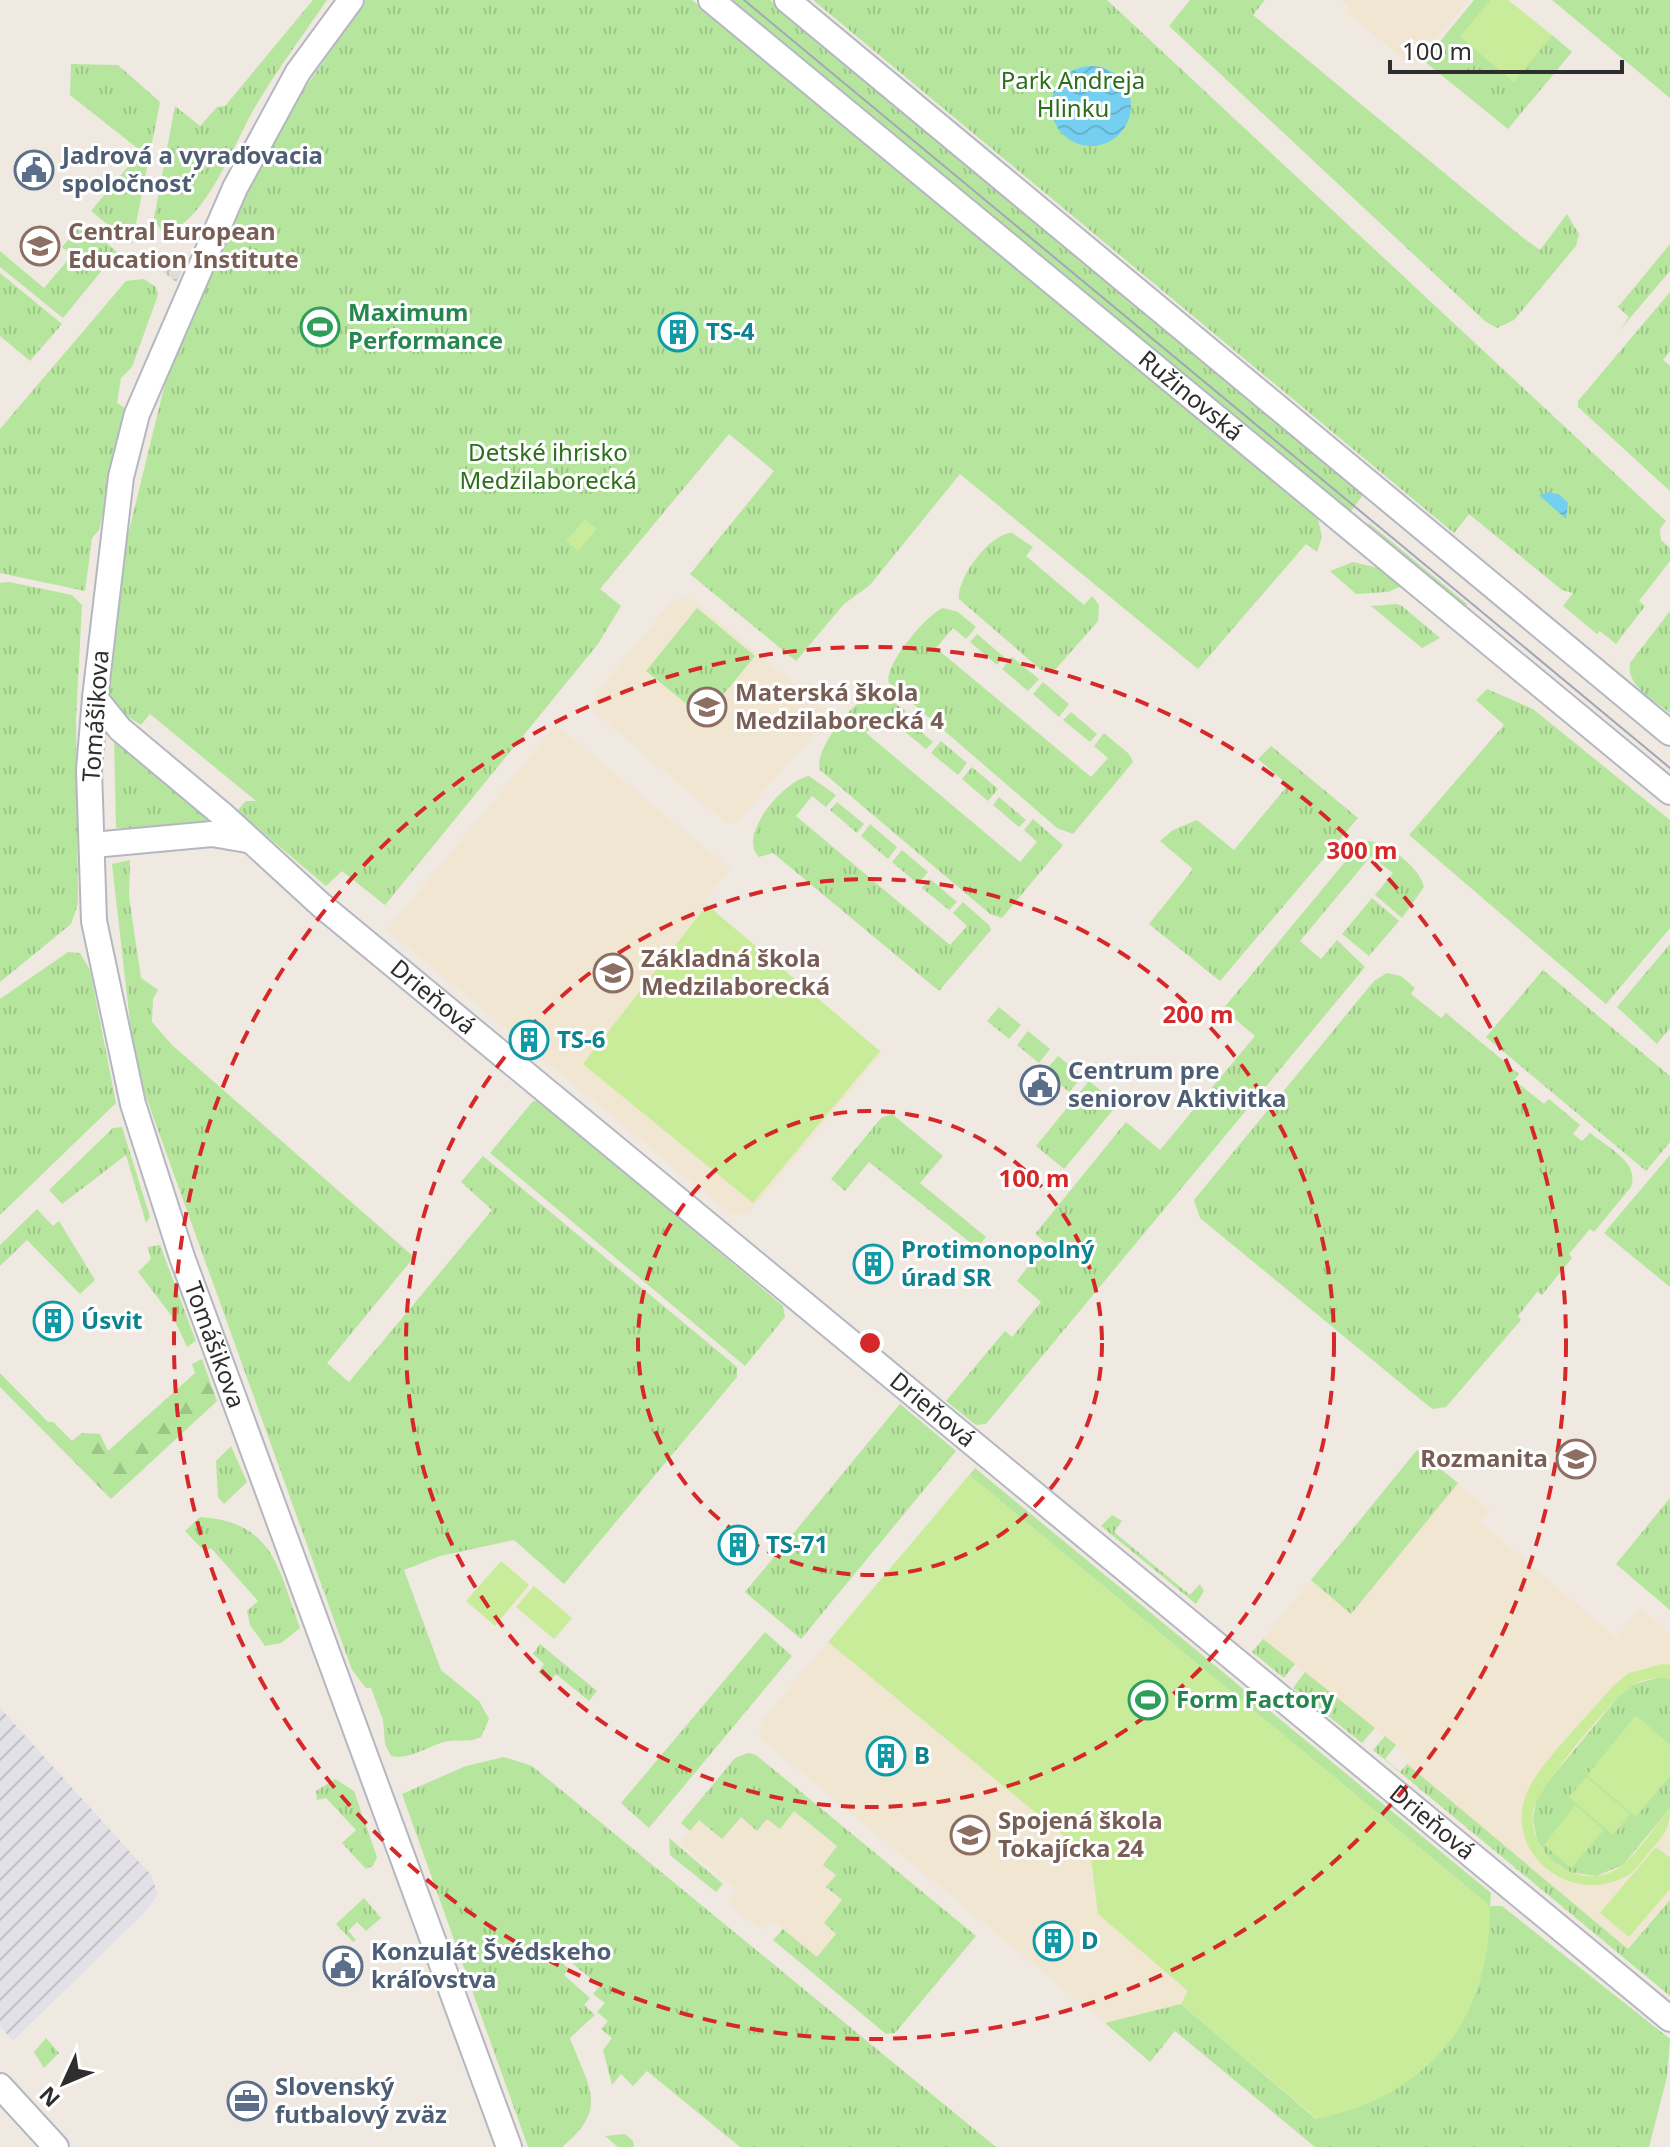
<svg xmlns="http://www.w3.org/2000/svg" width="1670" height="2147" font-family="'Noto Sans',sans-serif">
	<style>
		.industrial { fill: url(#industrial-furrows) }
		.education { fill: #f0e6d1 }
		.grass { fill: url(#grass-tufts) }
		.forest { fill: url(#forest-firs) }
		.pitch { fill: #c9ec9a }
		.plaza { fill: url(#plaza-grid) }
		.water { fill: url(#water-waves) }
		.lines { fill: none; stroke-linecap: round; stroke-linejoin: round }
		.secondary-casing { stroke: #b4b7c1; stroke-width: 28 }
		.secondary { stroke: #fff; stroke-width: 24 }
		.tram { stroke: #a3a6b8; stroke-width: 2 }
		.ring { fill: none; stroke: #d62828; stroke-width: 4; stroke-dasharray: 14 10 }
		.labels { text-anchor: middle; stroke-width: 6; stroke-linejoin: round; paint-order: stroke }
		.park-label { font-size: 24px; fill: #2c6e1b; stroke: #fff }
		.service-label { font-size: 24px; font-weight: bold; fill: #4e5e75; stroke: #fff; text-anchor: start }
		.education-label { font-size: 24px; font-weight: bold; fill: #785e54; stroke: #fff; text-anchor: start }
		.leisure-label { font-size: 24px; font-weight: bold; fill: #27864d; stroke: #fff; text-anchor: start }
		.culture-label { font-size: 24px; font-weight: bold; fill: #0d838f; stroke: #fff; text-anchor: start }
		.street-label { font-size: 24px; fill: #2e2e2e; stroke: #fff }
		.centre { fill: #d62828; stroke: #fff; stroke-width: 4 }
		.ring-label { font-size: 24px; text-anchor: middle; font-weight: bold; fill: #d62828; stroke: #fff; stroke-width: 6; stroke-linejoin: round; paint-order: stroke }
	</style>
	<defs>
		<pattern id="industrial-furrows" width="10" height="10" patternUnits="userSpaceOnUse" patternTransform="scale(2)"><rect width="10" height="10" fill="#e3e1e8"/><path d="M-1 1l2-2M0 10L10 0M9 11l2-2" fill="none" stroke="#c3c1c7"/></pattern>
		<pattern id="grass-tufts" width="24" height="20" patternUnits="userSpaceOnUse" patternTransform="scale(2)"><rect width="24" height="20" fill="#b6e59e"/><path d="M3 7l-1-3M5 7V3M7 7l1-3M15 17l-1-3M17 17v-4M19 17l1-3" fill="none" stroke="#9dc588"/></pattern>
		<pattern id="forest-firs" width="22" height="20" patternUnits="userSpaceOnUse" patternTransform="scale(2)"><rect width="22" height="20" fill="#b6e59e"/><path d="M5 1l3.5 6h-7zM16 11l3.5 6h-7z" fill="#9dc588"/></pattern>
		<pattern id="plaza-grid" width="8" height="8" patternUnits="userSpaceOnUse" patternTransform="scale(2)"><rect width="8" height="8" fill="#dfdcd8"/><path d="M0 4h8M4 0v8" fill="none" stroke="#c0bdba"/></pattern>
		<pattern id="water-waves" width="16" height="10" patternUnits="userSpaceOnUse" patternTransform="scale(2)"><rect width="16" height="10" fill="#75cff0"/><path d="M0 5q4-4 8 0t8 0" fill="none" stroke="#66b2ce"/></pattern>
	</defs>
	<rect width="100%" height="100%" fill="#efe9e1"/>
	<polygon class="industrial" points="0,1708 151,1875 158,1895 145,1912 13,2041 0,2026"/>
	<g class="education">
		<polygon points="1341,0 1468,0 1413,67 1346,11 1349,7"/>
		<polygon points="688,596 825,710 822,725 736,823 726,823 593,711 591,705 599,690 672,601"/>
		<polygon points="556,725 731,869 703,902 882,1053 749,1213 733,1216 387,930"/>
		<polygon points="1417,1450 1490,1510 1481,1523 1616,1637 1641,1608 1670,1633 1670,1900 1628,1949 1407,1764 1411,1758 1263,1639"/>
		<polygon points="828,1642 1091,1858 1098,1914 1188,1991 1181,2004 1105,2023 762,1740 759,1730 763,1719"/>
		<polygon points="748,1753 756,1755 951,1915 817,1957 772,1920 761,1931 727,1902 736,1890 680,1843 689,1831 681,1823 735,1758"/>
	</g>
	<g class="grass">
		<path d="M313,0H327C304,34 279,67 258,102C234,141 209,220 163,235L154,218L175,106L200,126L217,107L225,106Z"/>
		<polygon points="366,0 692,0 1318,519 1322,537 1317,552 1306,544 1198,669 960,474 870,585 844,604 796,661 690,574 774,471 729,434 600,589 621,606 598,644 385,905 342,871 326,886 237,811 246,801 256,801 150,714 141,725 110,705 109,681 125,547 172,355 264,147"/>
		<polygon points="728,0 770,0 806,29 1365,492 1349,514"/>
		<polygon points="813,0 1107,0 1666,521 1660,529 1661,540 1670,548 1670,561 1639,601 1645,606 1616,644 1600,631 1597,634 1563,606 1573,593 1562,590 1469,514 1454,533"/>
		<polygon points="1190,0 1265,0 1253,15 1522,237 1540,250 1567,214 1579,234 1576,246 1514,320 1497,328 1486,322 1169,26"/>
		<polygon points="1474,0 1491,0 1461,37 1513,81 1552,35 1572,52 1508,129 1424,61"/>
		<polygon points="1552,0 1670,0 1670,98"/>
		<polygon points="71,64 118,65 160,102 132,244 91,211 141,151 70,95"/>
		<polygon points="83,222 117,252 63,318 0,267 0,251 44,288 72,255 62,247"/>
		<polygon points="1670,244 1670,271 1619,331 1629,317 1618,307"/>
		<polygon points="0,273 62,324 30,361 0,336"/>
		<polygon points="144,279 156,287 158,295 132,367 121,378 117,403 125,408 122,437 99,530 92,538 85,591 0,573 0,429 126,281"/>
		<polygon points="1670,292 1670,351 1663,360 1670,366 1670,491 1578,407 1578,401"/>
		<polygon points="1369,523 1467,604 1463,609 1368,528"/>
		<path d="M1012,533L1033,547L1026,556L1084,605L1092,596L1099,605L1098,621L1054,671L1041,670L959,599C957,578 990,533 1012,533Z"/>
		<polygon points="1353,562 1387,570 1402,586 1388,592 1356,594 1330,571"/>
		<polygon points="9,582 72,595 82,605 76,718 78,904 71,924 0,982 0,583"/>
		<polygon points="1397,604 1402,606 1440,638 1422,648 1371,606"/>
		<polygon points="697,608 755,656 704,718 646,671"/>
		<path d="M943,608L958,612L976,627L966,639L953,628L936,648L1091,777L1108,758L1094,746L1104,733L1129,754L1133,762L1073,834L1057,828L889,683C883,666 927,614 943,608Z"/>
		<path d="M1670,611V713C1653,699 1626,686 1630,663Z"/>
		<polygon points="977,634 1004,657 997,665 970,642"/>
		<polygon points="1012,657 1039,679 1028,691 1002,669"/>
		<polygon points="1043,682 1069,704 1059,717 1033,694"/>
		<polygon points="1487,689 1533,709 1670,820 1670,928 1606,1004 1409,835 1504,725 1476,700"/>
		<path d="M879,692L906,711L896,724L882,713L866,733L1020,862L1037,842L1024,830L1033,819L1063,845L1002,918L990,914L820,770C813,749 858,693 879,692Z"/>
		<polygon points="1071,712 1097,734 1090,742 1063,720"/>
		<polygon points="907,720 933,742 926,749 900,728"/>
		<polygon points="114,736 221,828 116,828"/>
		<polygon points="941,741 967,763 958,775 931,753"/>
		<polygon points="1271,746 1358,818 1220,981 1149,924 1193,869 1160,841 1173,830 1197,820 1234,850 1288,785 1258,759"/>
		<polygon points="972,767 998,789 988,801 962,779"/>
		<path d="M809,776L836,795L826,807L812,796L796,816L950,945L967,926L953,913L963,902L989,925L991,930L939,991L773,853L759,857C736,835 786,779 809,776Z"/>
		<polygon points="999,797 1026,820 1019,827 993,805"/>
		<polygon points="837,802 864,824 857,833 830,810"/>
		<polygon points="870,824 897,847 888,859 861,836"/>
		<path d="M1366,841C1384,840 1421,868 1424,887L1402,918L1375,895L1393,873L1371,856L1300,941L1321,959L1337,940L1365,967L986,1424L976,1425L946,1401L1005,1331L1012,1337L1041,1302L1017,1281L1046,1243L1035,1234L1126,1122L1160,1150L1255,1036L1223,1009L1359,845Z"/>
		<polygon points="902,850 928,872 918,884 892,862"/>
		<path d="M130,860L129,897L141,978L158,990L153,999L152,1022L172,1045L414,1257L327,1363L349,1382L492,1210L461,1182L483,1156L737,1367V1377L564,1584L514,1540L440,1556L404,1570L441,1670L479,1701L489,1719L481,1737C468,1743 462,1739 449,1741C430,1744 410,1761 391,1756L385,1744L383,1720L371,1688H366L352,1670L135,1066L112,864Z"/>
		<polygon points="930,879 957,902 949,910 922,888"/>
		<polygon points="1372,898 1399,921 1369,956 1342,934"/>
		<polygon points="1670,944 1670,1028 1657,1044 1617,1007"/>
		<polygon points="68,952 80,953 90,970 116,1103 0,1215 0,999"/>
		<polygon points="1543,970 1670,1076 1670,1142 1646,1171 1486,1037"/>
		<path d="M1387,973L1401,976L1415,988L1411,994L1441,1018L1446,1013L1519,1074L1514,1080L1544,1104L1549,1099L1580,1125L1573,1134L1582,1141L1590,1133C1607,1147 1640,1162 1631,1187L1594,1232L1590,1229L1569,1254L1572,1258L1542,1295L1537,1292L1518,1316L1521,1320L1446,1407L1433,1409L1426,1404L1200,1218L1194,1200L1374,981Z"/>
		<polygon points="999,1007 1021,1025 1009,1039 987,1021"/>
		<polygon points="1028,1031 1050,1049 1039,1063 1017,1045"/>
		<polygon points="1058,1056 1083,1076 1069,1092 1045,1071"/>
		<polygon points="1089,1081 1118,1104 1064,1169 1036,1146"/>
		<polygon points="533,1101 539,1101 783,1306 785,1317 745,1366 490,1153"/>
		<polygon points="892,1114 943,1156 920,1183 986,1237 977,1248 869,1162 845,1191 831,1179 881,1118"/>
		<polygon points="122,1127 150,1217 146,1223 126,1155 62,1204 49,1190 113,1128"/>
		<polygon points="1670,1155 1670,1287 1604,1233"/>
		<polygon points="37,1209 53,1226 59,1221 95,1280 80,1294 27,1240 0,1266 0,1245"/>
		<polygon points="160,1245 196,1341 187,1347 174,1319 138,1272 151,1259 148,1247"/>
		<polygon points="900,1404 956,1451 801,1639 745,1592"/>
		<polygon points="231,1446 247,1482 224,1504 218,1497 216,1461"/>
		<polygon points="1417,1450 1458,1483 1351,1614 1311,1580"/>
		<polygon points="975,1468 1491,1893 1490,1906 1502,1906 1670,2039 1667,2077 1649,2147 1315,2147 1175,2031 1150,2062 1105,2023 1181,2004 1316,2119 1490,1906 969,1475"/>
		<polygon points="1670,1498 1670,1610 1616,1564"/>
		<polygon points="1112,1515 1122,1521 1114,1532 1190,1595 1200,1584 1204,1591 1196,1604 1101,1526"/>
		<path d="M200,1517C274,1522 278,1568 300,1628L281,1643L265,1646L250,1625L247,1611L258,1601L211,1548L205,1552L185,1531Z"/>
		<polygon points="765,1632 792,1656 649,1828 621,1803"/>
		<polygon points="1263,1639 1295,1664 1284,1678 1252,1652"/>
		<polygon points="540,1644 597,1691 589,1701 556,1674 549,1681 538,1672 544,1664 533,1654"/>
		<polygon points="1305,1672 1375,1728 1362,1743 1293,1688"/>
		<polygon points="1660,1677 1670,1679 1670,1808 1623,1865 1596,1876 1570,1872 1549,1859 1537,1840 1533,1819 1536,1802 1541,1790 1620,1695 1632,1685"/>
		<polygon points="1385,1736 1396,1745 1385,1759 1400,1772 1407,1764 1628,1949 1670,1900 1670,1996 1373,1750"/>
		<polygon points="748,1753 756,1755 976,1936 895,2033 886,2034 773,1940 783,1929 817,1957 836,1934 824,1923 842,1900 826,1887 836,1875 823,1865 837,1846 794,1811 780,1829 767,1819 757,1831 741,1817 722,1839 699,1820 690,1831 681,1823 735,1758"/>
		<path d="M504,1757L532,1766L996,2147H740L647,2071L633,2086L621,2074L612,2085L603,2050L612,2038L601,2029L608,2021L597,2012L605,2003L593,1994L600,1986L573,1964L578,1957L561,1943L552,1954L569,1969L564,1975L590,1998L584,2005L595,2015L570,2038C588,2087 610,2108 562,2147H528L402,1794L466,1766Z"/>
		<polygon points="335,1779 354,1791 377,1857 373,1866 366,1869 342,1843 356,1830 326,1798 317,1800 316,1791"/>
		<polygon points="669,1838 723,1884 716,1892 670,1855"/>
		<polygon points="364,1898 381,1918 366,1931 357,1922 348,1931 356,1940 353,1942 336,1924"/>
		<polygon points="46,2038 59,2053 44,2068 34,2052"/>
		<polygon points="625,2134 633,2141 634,2147 618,2147 605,2136"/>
	</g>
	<polygon class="forest" points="202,1359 217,1401 111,1499 0,1387 0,1373 48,1422 53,1422 72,1441 82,1433 100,1434 108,1451 195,1373 192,1364"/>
	<g class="pitch">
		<polygon points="1491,0 1508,0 1552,35 1514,82 1460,36"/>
		<polygon points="585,519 597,529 578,551 566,541"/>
		<polygon points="707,905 880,1051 753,1203 583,1064"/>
		<path d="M969,1475L1490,1906C1491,2020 1428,2096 1317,2119L1181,2004L1188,1991L1098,1914L1091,1858L828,1642Z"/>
		<polygon points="501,1561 529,1585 495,1626 466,1601"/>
		<polygon points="534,1586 572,1618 554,1639 516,1607"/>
		<path d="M1663,1664L1670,1665V1679C1658,1677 1646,1678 1635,1684C1614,1695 1537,1789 1533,1811C1526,1858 1586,1897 1624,1864C1641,1849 1655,1826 1670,1808C1670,1828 1664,1835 1651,1850C1645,1857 1638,1868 1631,1873C1575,1911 1499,1853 1528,1790C1543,1759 1590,1714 1613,1686L1629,1673Z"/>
		<polygon points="1636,1715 1670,1745 1670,1776 1636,1817 1587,1775"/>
		<polygon points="1586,1777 1630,1814 1613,1835 1569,1797"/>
		<polygon points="1575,1805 1604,1830 1571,1868 1544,1845"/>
		<polygon points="1656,1847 1670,1858 1670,1889 1629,1937 1600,1913"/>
	</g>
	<polygon class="plaza" points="177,257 182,272 176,282 154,265"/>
	<g class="water">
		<circle cx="1091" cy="106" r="40"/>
		<polygon points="1549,492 1560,495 1568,503 1566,519 1539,495"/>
	</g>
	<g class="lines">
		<g class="secondary-casing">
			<g id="secondary">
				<path id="s1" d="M351,0L298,72L235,188L137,414L121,477L95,698L89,770L94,921L133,1104L182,1257L509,2147"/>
				<path id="s2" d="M711,0L1670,792"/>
				<polyline points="787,0 1670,733"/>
				<path id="s3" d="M95,698L120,729L224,816L321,905L1670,2019"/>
				<polyline points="93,845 212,834 247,840"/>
				<polyline points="0,2086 56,2147"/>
			</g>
		</g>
		<use href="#secondary" class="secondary"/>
		<polyline class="tram" points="744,0 1670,768"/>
	</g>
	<g class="ring">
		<circle cx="870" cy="1343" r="232"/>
		<circle cx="870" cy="1343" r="464"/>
		<circle cx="870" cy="1343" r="696"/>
	</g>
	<defs>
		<g id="civic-ring" transform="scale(2)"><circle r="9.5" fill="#fff" stroke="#5c6f8a" stroke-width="1.5"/><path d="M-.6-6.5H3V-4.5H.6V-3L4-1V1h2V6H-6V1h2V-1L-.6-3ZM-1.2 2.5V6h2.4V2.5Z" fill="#5c6f8a"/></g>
		<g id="university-ring" transform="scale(2)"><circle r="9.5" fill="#fff" stroke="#8d6e63" stroke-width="1.5"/><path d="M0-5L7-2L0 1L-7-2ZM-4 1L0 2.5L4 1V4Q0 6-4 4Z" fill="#8d6e63"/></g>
		<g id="stadium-ring" transform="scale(2)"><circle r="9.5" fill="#fff" stroke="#2e9e5b" stroke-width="1.5"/><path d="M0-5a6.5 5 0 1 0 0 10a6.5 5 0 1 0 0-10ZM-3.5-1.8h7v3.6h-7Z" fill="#2e9e5b"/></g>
		<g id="building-ring" transform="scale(2)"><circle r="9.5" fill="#fff" stroke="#0f9aa8" stroke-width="1.5"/><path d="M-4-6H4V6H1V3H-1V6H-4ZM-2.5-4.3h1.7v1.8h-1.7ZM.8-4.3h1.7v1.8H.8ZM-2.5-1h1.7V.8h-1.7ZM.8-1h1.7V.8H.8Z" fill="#0f9aa8"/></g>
		<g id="school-ring" transform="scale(2)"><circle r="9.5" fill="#fff" stroke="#8d6e63" stroke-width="1.5"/><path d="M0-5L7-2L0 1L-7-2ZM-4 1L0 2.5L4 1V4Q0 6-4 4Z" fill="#8d6e63"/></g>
		<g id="office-ring" transform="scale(2)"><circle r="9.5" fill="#fff" stroke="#5c6f8a" stroke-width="1.5"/><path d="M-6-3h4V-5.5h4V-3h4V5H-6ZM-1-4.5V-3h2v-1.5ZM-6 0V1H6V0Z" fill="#5c6f8a"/></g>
	</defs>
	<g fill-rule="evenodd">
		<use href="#civic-ring" x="34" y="170"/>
		<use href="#university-ring" x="40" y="246"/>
		<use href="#stadium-ring" x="320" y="327"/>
		<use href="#building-ring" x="678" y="332"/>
		<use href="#school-ring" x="707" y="707"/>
		<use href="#school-ring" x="613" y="973"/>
		<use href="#building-ring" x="529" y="1040"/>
		<use href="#civic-ring" x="1040" y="1085"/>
		<use href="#building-ring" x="873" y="1264"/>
		<use href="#building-ring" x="53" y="1321"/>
		<use href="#school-ring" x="1576" y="1459"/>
		<use href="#building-ring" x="738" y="1545"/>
		<use href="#stadium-ring" x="1148" y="1700"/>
		<use href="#building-ring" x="886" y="1756"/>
		<use href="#school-ring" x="970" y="1835"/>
		<use href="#building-ring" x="1053" y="1941"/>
		<use href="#civic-ring" x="343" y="1966"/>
		<use href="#office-ring" x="247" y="2101"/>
	</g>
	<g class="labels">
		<g class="park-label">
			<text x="1073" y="89">Park Andreja<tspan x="1073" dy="28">Hlinku</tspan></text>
			<text x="548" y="461">Detské ihrisko<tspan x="548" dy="28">Medzilaborecká</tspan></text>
		</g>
		<g class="service-label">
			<text x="62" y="164">Jadrová a vyraďovacia<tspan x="62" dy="28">spoločnosť</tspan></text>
			<text x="1068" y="1079">Centrum pre<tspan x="1068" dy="28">seniorov Aktivitka</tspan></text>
			<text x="371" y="1960">Konzulát Švédskeho<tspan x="371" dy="28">kráľovstva</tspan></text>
			<text x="275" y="2095">Slovenský<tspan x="275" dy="28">futbalový zväz</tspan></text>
		</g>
		<g class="education-label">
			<text x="68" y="240">Central European<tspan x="68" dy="28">Education Institute</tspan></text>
			<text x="735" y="701">Materská škola<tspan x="735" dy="28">Medzilaborecká 4</tspan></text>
			<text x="641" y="967">Základná škola<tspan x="641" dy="28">Medzilaborecká</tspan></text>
			<text x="1548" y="1467" text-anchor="end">Rozmanita</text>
			<text x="998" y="1829">Spojená škola<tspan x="998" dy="28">Tokajícka 24</tspan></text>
		</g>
		<g class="leisure-label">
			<text x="348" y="321">Maximum<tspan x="348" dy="28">Performance</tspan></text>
			<text x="1176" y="1708">Form Factory</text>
		</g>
		<g class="culture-label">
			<text x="706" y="340">TS-4</text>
			<text x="557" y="1048">TS-6</text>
			<text x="901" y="1258">Protimonopolný<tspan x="901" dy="28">úrad SR</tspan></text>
			<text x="81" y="1329">Úsvit</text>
			<text x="766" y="1553">TS-71</text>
			<text x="914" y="1764">B</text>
			<text x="1081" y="1949">D</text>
		</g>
		<g class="street-label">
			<text dy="8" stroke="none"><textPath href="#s2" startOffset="622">Ružinovská</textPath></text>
			<text transform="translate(96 716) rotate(-86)" y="8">Tomášikova</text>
			<text dy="8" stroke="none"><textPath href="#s3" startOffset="452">Drieňová</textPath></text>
			<text dy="8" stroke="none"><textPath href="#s1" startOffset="1420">Tomášikova</textPath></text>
			<text dy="8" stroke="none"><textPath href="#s3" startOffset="1100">Drieňová</textPath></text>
			<text dy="8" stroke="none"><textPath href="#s3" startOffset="1748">Drieňová</textPath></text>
		</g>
	</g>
	<circle cx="870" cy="1343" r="12" class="centre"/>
	<g class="ring-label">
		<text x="1362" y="859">300 m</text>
		<text x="1198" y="1023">200 m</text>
		<text x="1034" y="1187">100 m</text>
	</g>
	<g transform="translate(64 2083) rotate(226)" stroke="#ffffff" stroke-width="6" paint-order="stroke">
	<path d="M0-6L14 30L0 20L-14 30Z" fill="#2e2e2e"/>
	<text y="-12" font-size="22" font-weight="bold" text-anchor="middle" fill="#2e2e2e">N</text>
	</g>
	<path d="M1390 60v12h232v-12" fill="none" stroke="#2e2e2e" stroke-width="4"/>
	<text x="1402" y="60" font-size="24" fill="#2e2e2e" stroke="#ffffff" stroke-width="6" paint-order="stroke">100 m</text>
</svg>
